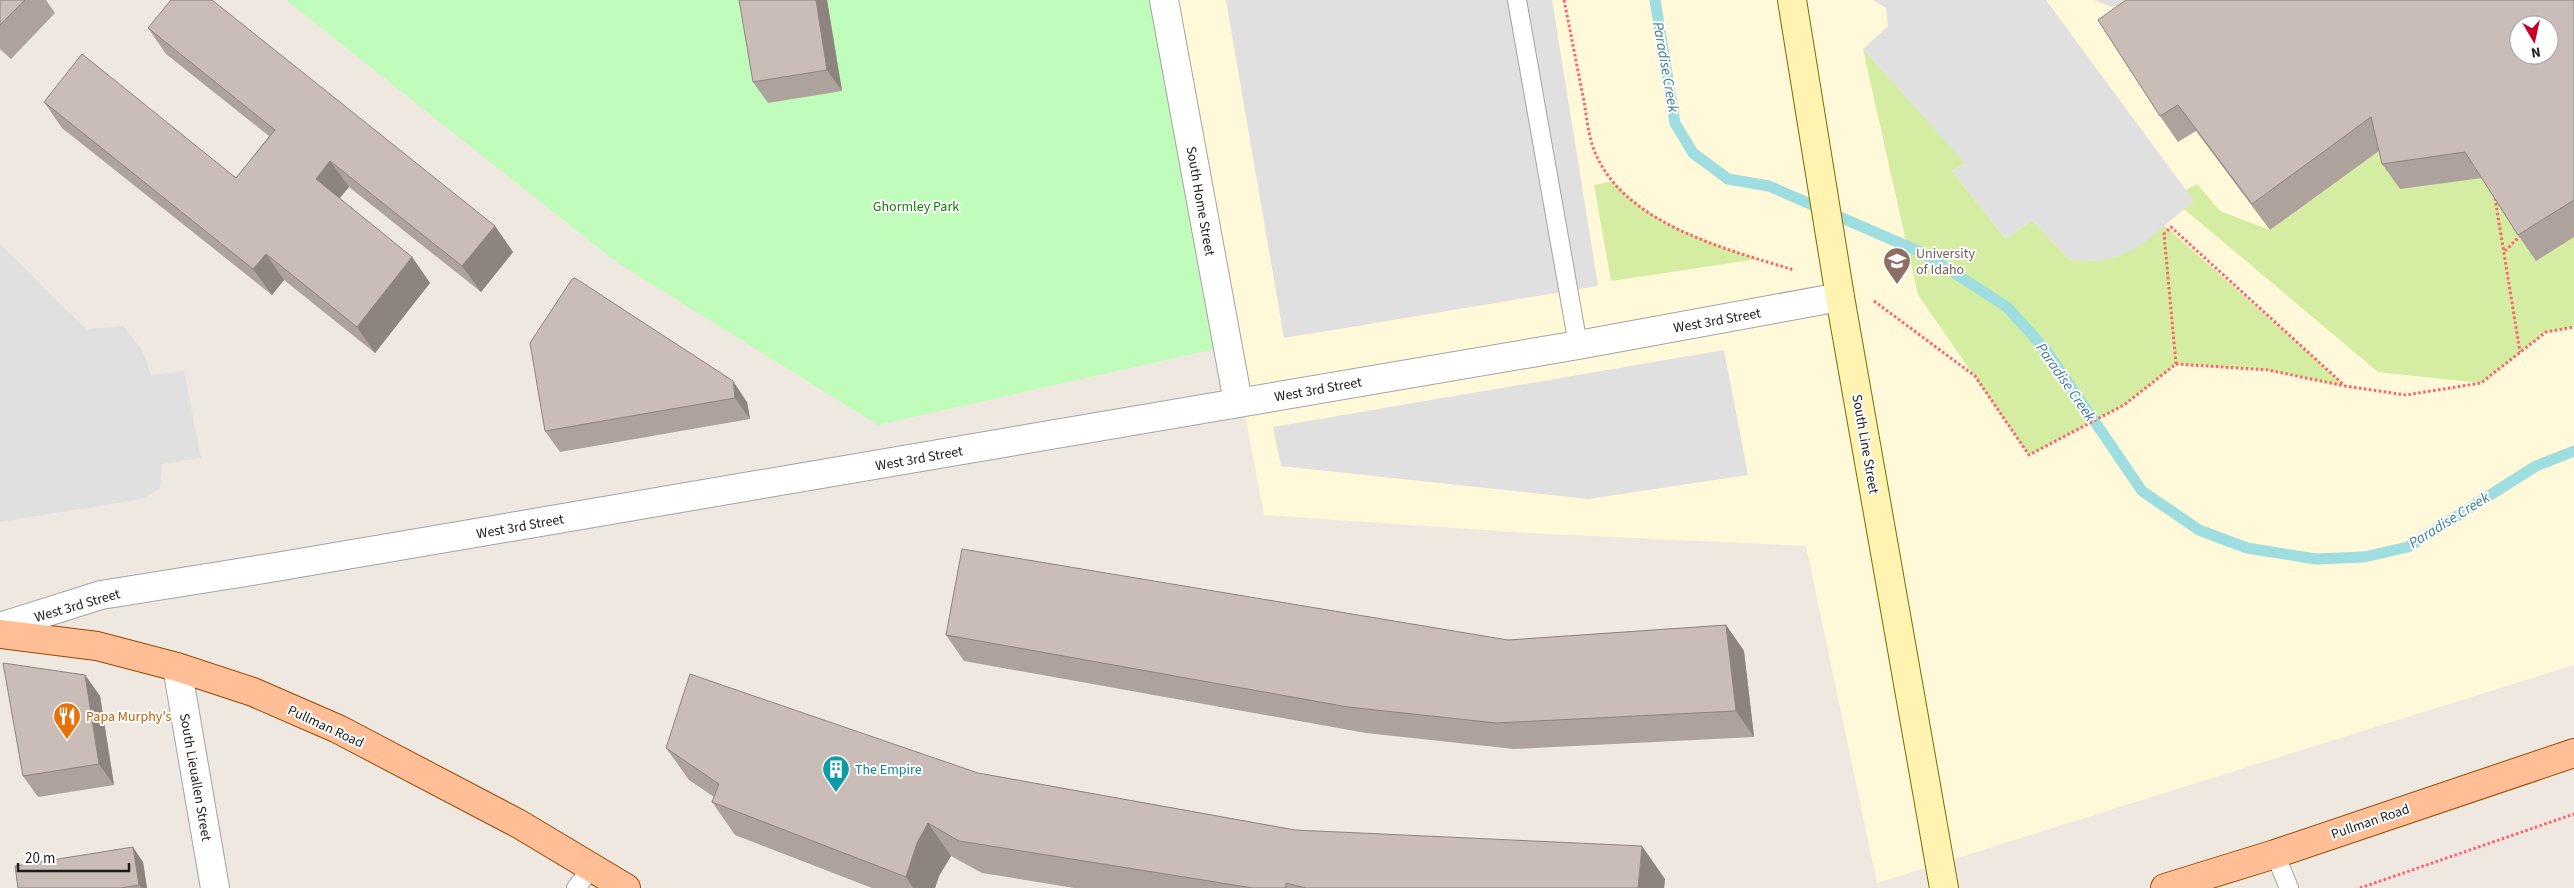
<svg xmlns="http://www.w3.org/2000/svg" width="2574" height="888" font-family="'Source Sans 3',sans-serif">
	<style>
		.education { fill: #fff8d9; fill-rule: evenodd }
		.grass { fill: #d5eda3 }
		.park { fill: #c1fdba }
		.parking { fill: #e0e0e0 }
		.lines { fill: none; stroke-linecap: round; stroke-linejoin: round }
		.stream { stroke: #9edde0; stroke-width: 11 }
		.lane-casing { stroke: #a3a3a3; stroke-width: 20 }
		.street-casing { stroke: #a3a3a3; stroke-width: 30 }
		.secondary-casing { stroke: #766e00; stroke-width: 30 }
		.primary-casing { stroke: #944800; stroke-width: 30 }
		.path { stroke: #ff616e; stroke-width: 3; stroke-dasharray: 2.5 2.5; stroke-linecap: butt }
		.lane { stroke: #fff; stroke-width: 18 }
		.street { stroke: #fff; stroke-width: 28 }
		.secondary { stroke: #fef3b0; stroke-width: 28 }
		.primary { stroke: #ffbe95; stroke-width: 28 }
		.wall { fill: #aea29d }
		.shaded-wall { fill: #8d8480 }
		.building { fill: #cabcb7; stroke: #8d8480; fill-rule: evenodd }
		.labels { text-anchor: middle; stroke-width: 4; stroke-linejoin: round; paint-order: stroke }
		.street-label { font-size: 14px; fill: #1c1c1c; stroke: #fff }
		.park-label { font-size: 14px; fill: #118004; stroke: #fff }
		.education-label { font-size: 14px; fill: #785e54; stroke: #fff; text-anchor: start }
		.food-label { font-size: 14px; fill: #c56008; stroke: #fff; text-anchor: start }
		.culture-label { font-size: 14px; fill: #0d838f; stroke: #fff; text-anchor: start }
		.water-label { font-size: 15px; font-style: italic; fill: #3c7c9a; stroke: #fff }
	</style>
	<rect width="100%" height="100%" fill="#eee8e1"/>
	<path class="education" d="M1166,0H2574V665L1877,883L1806,546L1528,533L1264,515ZM2519,25H2549V55H2519Z"/>
	<g class="grass">
		<path d="M1863,49L1966,163L1952,171L2006,239L2032,220L2070,260C2116,262 2130,254 2164,225L2345,386L2268,370L2176,364L2124,405L2029,455L1918,295Z"/>
		<polygon points="2390,143 2484,177 2536,260 2574,237 2574,327 2546,332 2481,383 2378,372 2171,198 2197,184 2220,211 2270,230"/>
		<path d="M1613,181C1654,226 1703,239 1758,259L1611,281L1594,185Z"/>
	</g>
	<polygon class="park" points="286,0 1164,0 1228,346 878,425 615,261"/>
	<g class="parking">
		<polygon points="1226,0 1552,0 1598,286 1284,338"/>
		<polygon points="1873,0 2046,0 2194,201 2145,242 2122,255 2100,261 2070,260 2032,220 2006,239 1952,171 1965,163 1863,49 1888,26 1886,8"/>
		<polygon points="2094,0 2148,0 2112,7"/>
		<polygon points="0,244 86,329 123,326 142,350 151,375 184,371 201,458 162,464 160,488 143,499 0,522"/>
		<polygon points="1724,350 1748,475 1588,499 1281,466 1273,427"/>
	</g>
	<g class="lines">
		<polyline class="stream" points="1655,0 1675,123 1693,153 1728,179 1769,186 1925,254 2007,307 2046,350 2142,491 2199,530 2247,548 2316,559 2364,557 2408,547 2536,466 2574,451"/>
		<g class="lane-casing">
			<g id="lane">
				<polyline points="1517,0 1578,345"/>
				<polyline points="2275,854 2289,888"/>
				<polyline points="576,888 592,867"/>
			</g>
		</g>
		<g class="street-casing">
			<g id="street">
				<polyline points="1164,0 1238,402"/>
				<polyline points="0,627 101,595 276,567 1578,345 1840,297"/>
				<polyline points="177,667 215,888"/>
			</g>
		</g>
		<g class="secondary-casing">
			<polyline id="secondary" points="1792,0 1840,297 1944,888"/>
		</g>
		<g class="primary-casing">
			<g id="primary">
				<polyline points="0,634 97,646 177,667 253,692 338,729 519,824 626,888"/>
				<polyline points="2165,888 2275,854 2574,753"/>
			</g>
		</g>
		<g class="path">
			<path d="M1564,0C1571,34 1577,67 1584,101C1587,120 1589,142 1598,159C1631,226 1729,250 1794,270"/>
			<polyline points="2495,198 2520,352"/>
			<polyline points="2505,251 2520,236"/>
			<polyline points="1874,301 1975,376 2029,455 2124,405 2176,364 2268,370 2345,386 2406,395 2481,383 2546,332 2574,327"/>
			<polyline points="2176,364 2164,234 2171,227 2344,385"/>
			<polyline points="2360,888 2574,814"/>
		</g>
		<use href="#lane" class="lane"/>
		<use href="#street" class="street"/>
		<use href="#secondary" class="secondary"/>
		<use href="#primary" class="primary"/>
	</g>
	<g class="wall">
		<polygon points="0,0 46,0 55,13 11,59 0,49"/>
		<polygon points="827,0 842,91 768,103 753,82"/>
		<polygon points="2574,0 2574,237 2536,261 2518,235 2482,178 2400,189 2382,164 2379,151 2270,230 2196,131 2178,142 2160,116 2098,20"/>
		<polygon points="148,28 495,226 513,252 481,292 349,187 339,198 412,257 430,283 375,353 284,280 272,295 62,128 44,102 236,178 269,136 166,54"/>
		<polygon points="572,279 747,402 750,419 560,452 545,431"/>
		<polygon points="1726,625 1744,651 1754,737 1514,749 1366,733 964,661 946,635 1508,640"/>
		<polygon points="85,675 100,696 114,785 38,797 23,776"/>
		<polygon points="666,748 978,773 1295,830 1665,879 1664,888 1074,888 982,873 951,856 939,876 935,888 872,888 735,835 712,802 714,797 689,780"/>
		<polygon points="143,862 147,888 18,888"/>
	</g>
	<g class="shaded-wall">
		<polygon points="816,0 827,0 842,91 827,70"/>
		<polygon points="330,161 349,187 334,205 316,179"/>
		<polygon points="495,226 513,252 481,292 462,266"/>
		<polygon points="266,254 284,280 272,295 253,269"/>
		<polygon points="412,257 430,283 375,353 357,327"/>
		<polygon points="733,381 747,402 750,419 735,398"/>
		<polygon points="1726,625 1744,651 1754,737 1736,711"/>
		<polygon points="85,675 100,696 114,785 99,764"/>
		<polygon points="928,823 951,856 939,876 935,888 913,888 906,877 917,843"/>
		<polygon points="1642,846 1665,879 1664,888 1638,888"/>
		<polygon points="133,847 143,862 147,888 141,888 139,885"/>
	</g>
	<g class="building">
		<polygon points="0,0 25,0 0,25"/>
		<polygon points="171,0 212,0 495,226 462,266 330,161 316,179 412,257 357,327 266,254 253,269 44,102 82,54 236,178 275,130 148,28"/>
		<polygon points="739,0 816,0 827,70 753,82"/>
		<path d="M2126,0H2574V200L2518,235L2465,152L2382,164L2371,117L2252,204L2178,105L2160,116L2098,20ZM2519,25H2549V55H2519Z"/>
		<polygon points="575,278 733,381 735,398 545,431 530,343 572,279"/>
		<polygon points="962,549 1508,640 1726,625 1736,711 1496,723 1348,707 946,635"/>
		<polygon points="3,663 85,675 99,764 23,776"/>
		<polygon points="690,674 978,773 1295,830 1642,846 1638,888 1306,888 1286,883 1286,888 1253,888 959,841 928,823 917,843 906,877 712,802 719,784 666,748"/>
		<polygon points="133,847 139,885 121,888 18,888 15,866"/>
	</g>
	<defs>
		<g id="university-pin" transform="scale(1.4375)"><path d="M0 17L-7.5 6A9.5 9.5 0 1 1 7.5 6Z" fill="#8d6e63" stroke="#fff"/><path d="M0-5L7-2L0 1L-7-2ZM-4 1L0 2.5L4 1V4Q0 6-4 4Z" fill="#fff"/></g>
		<g id="restaurant-pin" transform="scale(1.4375)"><path d="M0 17L-7.5 6A9.5 9.5 0 1 1 7.5 6Z" fill="#e8710a" stroke="#fff"/><path d="M-5-6h1v4h1v-4h1v4h1v-4h1v5L-1.5 .5V6h-2V.5L-5-1ZM5-6V6H3V1.5H1.5Q1.5-4 5-6Z" fill="#fff"/></g>
		<g id="building-pin" transform="scale(1.4375)"><path d="M0 17L-7.5 6A9.5 9.5 0 1 1 7.5 6Z" fill="#0f9aa8" stroke="#fff"/><path d="M-4-6H4V6H1V3H-1V6H-4ZM-2.5-4.3h1.7v1.8h-1.7ZM.8-4.3h1.7v1.8H.8ZM-2.5-1h1.7V.8h-1.7ZM.8-1h1.7V.8H.8Z" fill="#fff"/></g>
	</defs>
	<g fill-rule="evenodd">
		<use href="#university-pin" x="1897" y="261"/>
		<use href="#restaurant-pin" x="67" y="716"/>
		<use href="#building-pin" x="836" y="769"/>
	</g>
	<g class="labels">
		<g class="street-label">
			<text transform="translate(1201 201) rotate(80)" y="5">South Home Street</text>
			<text transform="translate(1717 320) rotate(-10)" y="5">West 3rd Street</text>
			<text transform="translate(1318 389) rotate(-10)" y="5">West 3rd Street</text>
			<text transform="translate(1866 444) rotate(80)" y="5">South Line Street</text>
			<text transform="translate(919 458) rotate(-10)" y="5">West 3rd Street</text>
			<text transform="translate(520 526) rotate(-10)" y="5">West 3rd Street</text>
			<text transform="translate(77 605) rotate(-16)" y="5">West 3rd Street</text>
			<text transform="translate(326 726) rotate(25)" y="5">Pullman Road</text>
			<text transform="translate(196 777) rotate(80)" y="5">South Lieuallen Street</text>
			<text transform="translate(2370 821) rotate(-19)" y="5">Pullman Road</text>
		</g>
		<g class="park-label">
			<text x="916" y="211">Ghormley Park</text>
		</g>
		<g class="education-label">
			<text x="1916" y="258">University<tspan x="1916" dy="16">of Idaho</tspan></text>
		</g>
		<g class="food-label">
			<text x="86" y="721">Papa Murphy's</text>
		</g>
		<g class="culture-label">
			<text x="855" y="774">The Empire</text>
		</g>
		<g class="water-label">
			<text transform="translate(1666 67) rotate(80)" y="5">Paradise Creek</text>
			<text transform="translate(2066 382) rotate(55)" y="5">Paradise Creek</text>
			<text transform="translate(2449 520) rotate(-32)" y="5">Paradise Creek</text>
		</g>
	</g>
	<g transform="translate(2534 40) rotate(171)"><circle r="24" fill="#ffffff" stroke="#a4a4a4"/>
	<path d="M0-4L9 19L0 12L-9 19Z" fill="#c80025"/>
	<text y="-8" font-size="14" font-weight="bold" text-anchor="middle" fill="#1c1c1c">N</text>
	</g>
	<path d="M18 863v8h111v-8" fill="none" stroke="#1c1c1c" stroke-width="2.5"/>
	<text x="25" y="863" font-size="15" fill="#1c1c1c" stroke="#ffffff" stroke-width="4" paint-order="stroke">20 m</text>
</svg>
